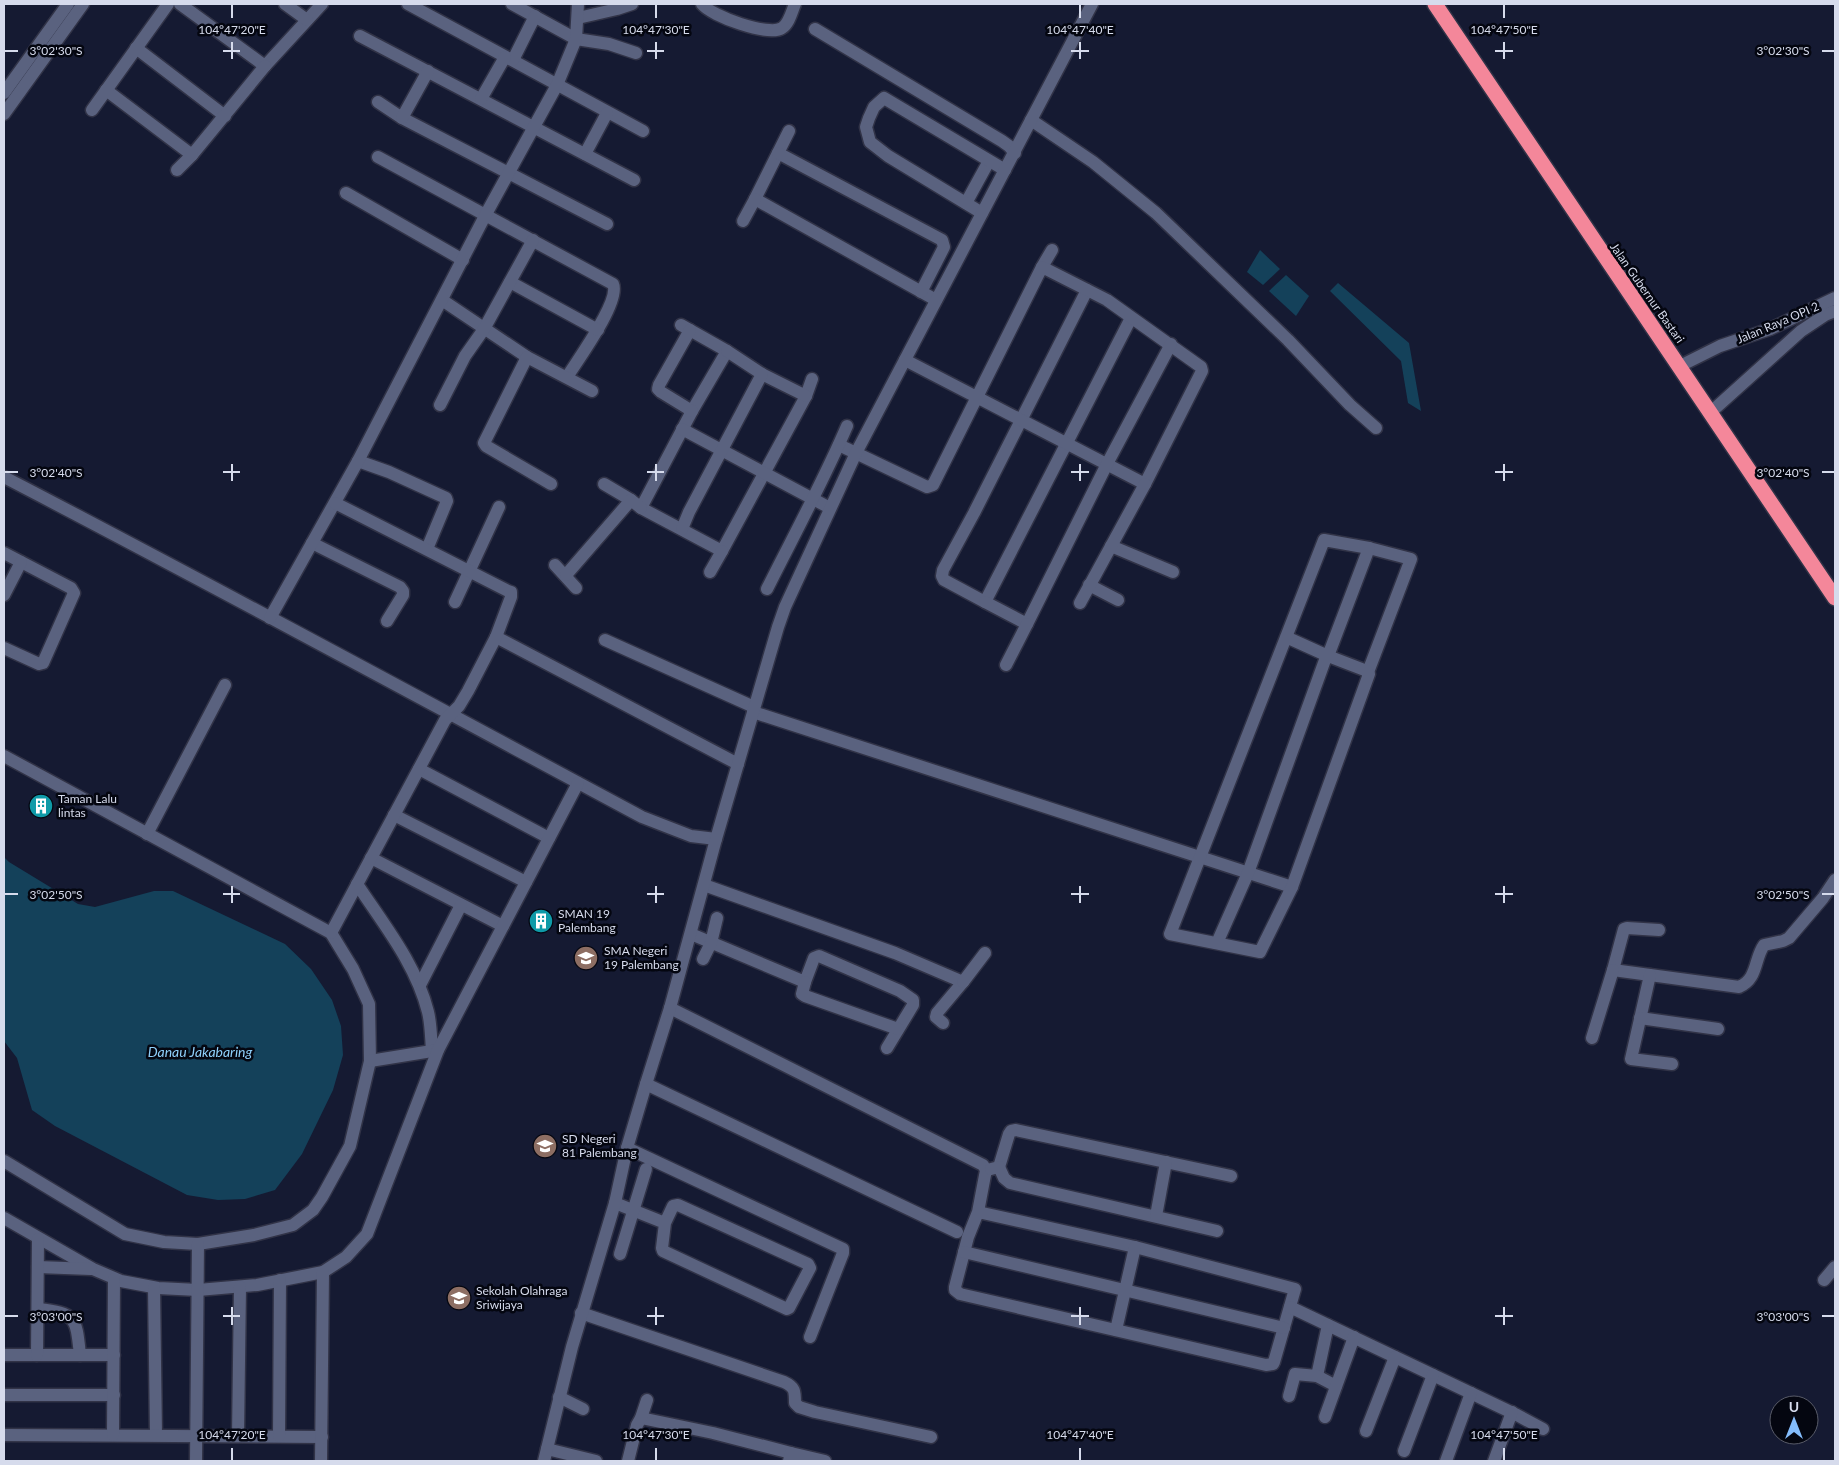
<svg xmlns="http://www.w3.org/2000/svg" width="1839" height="1465" font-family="Lato,sans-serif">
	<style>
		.water { fill: #14415a }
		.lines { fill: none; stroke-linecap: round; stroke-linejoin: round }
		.minor-casing { stroke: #313347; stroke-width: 15 }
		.highway-casing { stroke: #313347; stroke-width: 18 }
		.minor { stroke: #5a627f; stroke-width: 12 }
		.highway { stroke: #f4879a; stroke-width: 15 }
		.ticks { fill: none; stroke: #d6dbec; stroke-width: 2 }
		.labels { text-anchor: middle; stroke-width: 5; stroke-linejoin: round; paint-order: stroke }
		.street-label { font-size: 12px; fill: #d6dbec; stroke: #040610 }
		.poi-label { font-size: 12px; fill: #d6dbec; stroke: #040610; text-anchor: start }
		.water-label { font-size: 14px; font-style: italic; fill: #8ecffa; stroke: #040610 }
		.ticks-label { font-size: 12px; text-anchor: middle; fill: #d6dbec; stroke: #040610; stroke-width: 5; stroke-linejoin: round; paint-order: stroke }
	</style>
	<rect width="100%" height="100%" fill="#151a32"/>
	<g class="water">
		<polygon points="1260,250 1280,269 1263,285 1247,272"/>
		<polygon points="1286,275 1309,296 1296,316 1269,291"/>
		<polygon points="1338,283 1409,343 1421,411 1408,403 1401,361 1330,291"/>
		<polygon points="4,857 9,862 78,904 95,907 154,891 173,891 285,944 311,969 332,1000 341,1026 343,1055 333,1090 302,1154 275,1190 245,1199 218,1200 187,1195 55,1126 32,1110 17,1058 4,1041"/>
	</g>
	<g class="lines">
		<g class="minor-casing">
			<g id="minor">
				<polyline points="180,4 265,66 322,4"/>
				<polyline points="285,4 307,20"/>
				<polyline points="408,4 643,131"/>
				<polyline points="512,4 576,39 609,44 636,53"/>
				<path d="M702,4C711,16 769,37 782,28C789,24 792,11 795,4"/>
				<polyline points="578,18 617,9 632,4"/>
				<polyline points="815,29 1002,141 1009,146 1015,153"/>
				<polyline points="360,36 634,180"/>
				<polyline points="136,48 225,116"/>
				<polyline points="513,60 535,16"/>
				<polyline points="106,90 192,155 265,66"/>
				<polyline points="4,93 68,4"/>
				<polyline points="481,99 505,57"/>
				<polyline points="378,102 402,118 607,224"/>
				<polyline points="92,110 168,4"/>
				<polyline points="4,114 83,4"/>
				<polyline points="402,118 428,71"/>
				<polyline points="1031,120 1093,162 1156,213 1288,340 1350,405 1376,428"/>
				<polyline points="789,131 755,199 936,300"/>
				<polyline points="778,153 942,240 944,247 921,292"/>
				<polyline points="585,154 607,113"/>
				<path d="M378,157L613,284C621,301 577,361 567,377"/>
				<polyline points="177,170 192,155"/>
				<polyline points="346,193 463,260"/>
				<polyline points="966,203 989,161"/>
				<polyline points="982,213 888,156 870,142 866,127 869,118 874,107 884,98 1005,170"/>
				<polyline points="743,221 755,199"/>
				<polyline points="1042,267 1052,250"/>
				<polyline points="510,282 598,330"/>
				<polyline points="1087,290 974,513 943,570 942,576 944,580 985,602 1131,318"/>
				<polyline points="442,300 527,357 592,391"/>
				<polyline points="681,325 727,351 692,411 641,508 722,551 806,396 812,379"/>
				<polyline points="690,330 659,385 658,389 661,392 692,411"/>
				<polyline points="527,357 484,443 486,446 551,484"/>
				<polyline points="1680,366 1720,346 1770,329 1835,298"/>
				<polyline points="762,374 806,396"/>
				<polyline points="440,405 465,356 484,329 533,240"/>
				<polyline points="1711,412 1801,331 1825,315 1835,311"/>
				<polyline points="682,429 830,508"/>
				<path d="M839,445L927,487L933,485L1042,267L1107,300L1201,367L1202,371L1145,484C1065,443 985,402 905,360"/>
				<polyline points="358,461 389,472 446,498 447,501 427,549"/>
				<path d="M4,477C218,588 429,703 642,817L691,836L716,839"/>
				<polyline points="604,484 631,500"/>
				<polyline points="682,529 689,512 762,374 727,351"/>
				<polyline points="312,543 400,587 403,591 403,595 387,621"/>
				<polyline points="1111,546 1173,572"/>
				<polyline points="4,553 71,588 74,593 43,663 39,664 4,648"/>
				<polyline points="555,565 576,588"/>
				<polyline points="710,572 722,551"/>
				<polyline points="566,575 631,500 641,508"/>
				<polyline points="1089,585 1118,600"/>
				<path d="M767,589C794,535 823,482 847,426"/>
				<polyline points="4,595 21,562"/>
				<polyline points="455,602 499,507"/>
				<polyline points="985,602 1027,624 1107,464 1171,344"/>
				<polyline points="1080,603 1145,484"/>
				<polyline points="270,618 358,461 486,214 557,85 576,39 578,4"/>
				<polyline points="496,637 738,764"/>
				<polyline points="605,640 754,707"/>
				<polyline points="1006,665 1027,624"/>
				<polyline points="1368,672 1411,559 1369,548"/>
				<polyline points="753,712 1292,887"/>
				<polyline points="4,756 331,933 353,969 369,1004 370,1061 350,1146 322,1197 313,1210 293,1225 254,1235 198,1244 164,1242 125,1234 4,1161"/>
				<polyline points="419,769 549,838"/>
				<polyline points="394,815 526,882"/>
				<polyline points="147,834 225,685"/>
				<polyline points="371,858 503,926"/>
				<path d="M357,884C384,925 416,964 428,1012C431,1024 431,1038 432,1051"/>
				<polyline points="704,885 895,953 963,982 937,1013 936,1017 943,1023"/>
				<path d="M1659,930L1627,928L1624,929L1613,970L1739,987C1758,979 1754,959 1764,945L1783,941L1789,938L1823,898L1835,880"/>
				<polyline points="331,933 445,720 459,706 468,691 496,637 511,597 511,592 508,591 335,503"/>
				<polyline points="691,934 805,982 814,958 819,956 900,991 913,1000 913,1005 887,1048"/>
				<polyline points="1217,943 1248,873 1325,660 1328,656 1367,671 1369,674 1292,887 1260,952 1170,934 1324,540 1369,548 1328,656 1286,637"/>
				<polyline points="703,959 711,943 717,918"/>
				<polyline points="1650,975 1631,1059 1672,1064"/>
				<polyline points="805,982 802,994 805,996 898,1029"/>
				<polyline points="963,982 985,953"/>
				<polyline points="420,985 461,905"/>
				<polyline points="670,1008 983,1165 986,1170 978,1212 1135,1247 1295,1289 1274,1362 1273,1364 1266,1365 960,1294 955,1290 955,1287 968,1237 978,1212"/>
				<polyline points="1640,1018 1718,1029"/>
				<polyline points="1592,1038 1613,970"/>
				<polyline points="370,1061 438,1050"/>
				<polyline points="646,1084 957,1232"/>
				<polyline points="627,1148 843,1249 843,1253 810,1337"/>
				<polyline points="999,1167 1009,1134 1011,1131 1016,1130 1231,1176"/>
				<polyline points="991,1169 999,1167 1004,1178 1010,1183 1217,1231"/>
				<polyline points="615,1203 665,1223 673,1206 678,1205 808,1264 810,1268 789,1308 787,1309 663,1251 662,1248 665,1223"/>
				<polyline points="1156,1216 1166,1162"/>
				<polyline points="4,1218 93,1269 121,1281 158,1288 198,1290 257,1285 323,1272 346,1257 367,1234 438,1050 578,783"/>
				<polyline points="964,1252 1284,1328"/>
				<polyline points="620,1254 646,1169"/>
				<polyline points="38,1267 91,1269"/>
				<polyline points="1824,1280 1835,1267"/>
				<polyline points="154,1288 156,1435"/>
				<polyline points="1290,1307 1517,1415 1543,1429"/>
				<path d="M38,1309C77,1313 76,1318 80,1355"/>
				<path d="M581,1313L784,1382C795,1387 795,1391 795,1403L799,1407L815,1412L931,1437"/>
				<polyline points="1116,1330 1135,1247"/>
				<polyline points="4,1355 114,1355"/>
				<polyline points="37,1355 38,1239"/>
				<polyline points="1317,1376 1328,1325"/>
				<polyline points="4,1395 114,1395"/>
				<polyline points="1289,1396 1295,1374 1317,1376 1336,1386"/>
				<polyline points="559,1397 583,1409"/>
				<polyline points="1325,1417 1354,1337"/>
				<polyline points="641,1418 713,1433 791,1453"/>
				<polyline points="1366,1431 1395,1357"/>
				<polyline points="4,1435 322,1437"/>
				<polyline points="113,1435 114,1279"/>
				<polyline points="238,1436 240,1287"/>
				<polyline points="279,1436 280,1280"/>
				<polyline points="547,1449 596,1461"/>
				<polyline points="1404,1451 1433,1375"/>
				<polyline points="196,1461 198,1244"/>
				<polyline points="321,1461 323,1272"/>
				<polyline points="544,1461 572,1347 615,1203 627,1148 646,1084 670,1008 716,839 778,627 785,607 856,453 1092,4"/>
				<polyline points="628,1461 637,1425 641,1418 647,1400"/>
				<polyline points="789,1461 791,1453 825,1461"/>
				<polyline points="1446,1461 1471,1393"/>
				<polyline points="1494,1461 1512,1412"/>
			</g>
		</g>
		<g class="highway-casing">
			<polyline id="highway" points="1435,4 1835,598"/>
		</g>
		<use href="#minor" class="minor"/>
		<use href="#highway" class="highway"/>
	</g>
	<path class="ticks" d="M232,5V18M656,5V18M1080,5V18M1504,5V18M232,42V59M656,42V59M1080,42V59M1504,42V59M5,51H18M223,51H240M647,51H664M1071,51H1089M1495,51H1513M1822,51H1834M232,464V481M656,464V481M1080,464V481M1504,464V481M5,472H18M223,472H240M647,472H664M1071,472H1089M1495,472H1513M1822,472H1834M232,886V903M656,886V903M1080,886V903M1504,886V903M5,894H18M223,894H240M647,894H664M1071,894H1089M1495,894H1513M1822,894H1834M232,1307V1325M656,1307V1325M1080,1307V1325M1504,1307V1325M5,1316H18M223,1316H240M647,1316H664M1071,1316H1089M1495,1316H1513M1822,1316H1834M232,1448V1460M656,1448V1460M1080,1448V1460M1504,1448V1460"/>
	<defs>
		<g id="building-disc" transform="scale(1.25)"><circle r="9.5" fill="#0f9aa8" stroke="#040610"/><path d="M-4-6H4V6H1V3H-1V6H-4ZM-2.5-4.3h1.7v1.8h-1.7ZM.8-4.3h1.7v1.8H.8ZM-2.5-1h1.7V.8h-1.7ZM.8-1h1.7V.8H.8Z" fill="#fff"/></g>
		<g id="school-disc" transform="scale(1.25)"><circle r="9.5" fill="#8d6e63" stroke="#040610"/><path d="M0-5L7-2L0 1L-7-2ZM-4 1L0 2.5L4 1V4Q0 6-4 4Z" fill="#fff"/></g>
	</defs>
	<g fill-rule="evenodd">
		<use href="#building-disc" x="41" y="806"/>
		<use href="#building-disc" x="541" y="921"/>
		<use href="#school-disc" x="586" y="958"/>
		<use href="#school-disc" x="545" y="1146"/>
		<use href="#school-disc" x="459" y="1298"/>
	</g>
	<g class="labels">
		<g class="street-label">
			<text transform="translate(1647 293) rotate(55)" y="4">Jalan Gubernur Bastari</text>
			<text transform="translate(1778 323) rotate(-23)" y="4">Jalan Raya OPI 2</text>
		</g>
		<g class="poi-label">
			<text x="58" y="803">Taman Lalu<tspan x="58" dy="14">lintas</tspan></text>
			<text x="558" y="918">SMAN 19<tspan x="558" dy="14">Palembang</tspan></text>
			<text x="604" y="955">SMA Negeri<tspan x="604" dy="14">19 Palembang</tspan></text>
			<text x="562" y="1143">SD Negeri<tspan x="562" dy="14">81 Palembang</tspan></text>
			<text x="476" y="1295">Sekolah Olahraga<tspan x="476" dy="14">Sriwijaya</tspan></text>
		</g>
		<g class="water-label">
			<text x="200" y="1057">Danau Jakabaring</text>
		</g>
	</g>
	<g class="ticks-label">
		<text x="232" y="34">104°47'20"E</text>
		<text x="656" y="34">104°47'30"E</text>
		<text x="1080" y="34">104°47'40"E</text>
		<text x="1504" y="34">104°47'50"E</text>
		<text x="56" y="55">3°02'30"S</text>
		<text x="1783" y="55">3°02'30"S</text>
		<text x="56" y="477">3°02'40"S</text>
		<text x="1783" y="477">3°02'40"S</text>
		<text x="56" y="899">3°02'50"S</text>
		<text x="1783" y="899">3°02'50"S</text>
		<text x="56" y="1321">3°03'00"S</text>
		<text x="1783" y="1321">3°03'00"S</text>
		<text x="232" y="1439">104°47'20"E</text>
		<text x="656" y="1439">104°47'30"E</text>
		<text x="1080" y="1439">104°47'40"E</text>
		<text x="1504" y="1439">104°47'50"E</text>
	</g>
	<rect width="1839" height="1465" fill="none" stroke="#d6dbec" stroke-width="10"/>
	<g transform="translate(1794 1420)"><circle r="24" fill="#040610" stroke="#585b68"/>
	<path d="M0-4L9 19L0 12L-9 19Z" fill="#84bcfb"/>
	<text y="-8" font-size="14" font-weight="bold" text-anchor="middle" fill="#d6dbec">U</text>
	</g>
</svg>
